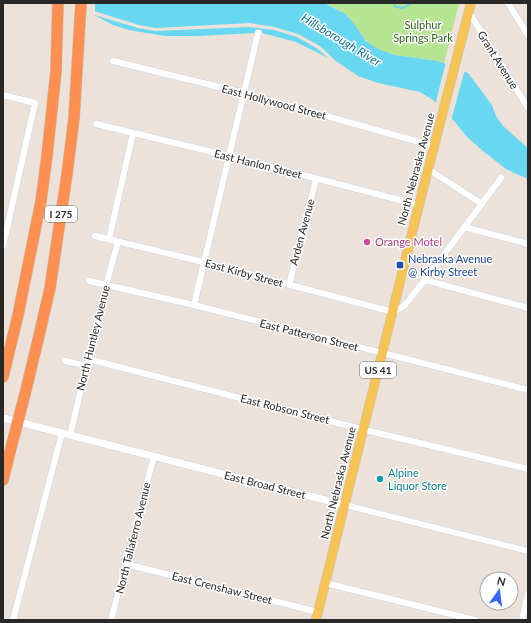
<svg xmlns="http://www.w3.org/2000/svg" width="531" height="623" font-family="Lato,sans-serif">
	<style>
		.green { fill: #b5e493 }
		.water { fill: #68d7f2 }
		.pier { fill: #ece2d9 }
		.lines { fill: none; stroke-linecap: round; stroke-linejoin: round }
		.stream { stroke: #68d7f2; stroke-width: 2 }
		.minor-casing { stroke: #cfd4e2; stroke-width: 7 }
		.tertiary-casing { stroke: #cfd4e2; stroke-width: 8 }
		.primary-casing { stroke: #c3c3c3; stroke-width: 10 }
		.motorway-casing { stroke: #c3c3c3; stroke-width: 12 }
		.minor { stroke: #fff; stroke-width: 6 }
		.tertiary { stroke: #fff; stroke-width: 7 }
		.primary { stroke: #f5c455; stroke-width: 9 }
		.motorway { stroke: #ff9051; stroke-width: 11 }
		.motorway-bridge-casing { stroke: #c3c3c3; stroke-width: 12; stroke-linecap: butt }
		.motorway-bridge { stroke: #ff9051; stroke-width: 11 }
		.hotel-dot { fill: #d1479c; stroke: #fff; stroke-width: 1.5 }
		.transit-dot { fill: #1a4fb4; stroke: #fff; stroke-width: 1.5 }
		.culture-dot { fill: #0f9aa8; stroke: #fff; stroke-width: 1.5 }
		.labels { text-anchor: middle; stroke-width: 3; stroke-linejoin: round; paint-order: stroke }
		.shield { fill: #fff; stroke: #686868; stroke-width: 1 }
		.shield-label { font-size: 10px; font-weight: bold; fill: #282828 }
		.park-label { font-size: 11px; fill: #2d6717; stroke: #fff }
		.street-label { font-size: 11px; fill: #282828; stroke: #fff }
		.hotel-label { font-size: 11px; fill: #b23c85; stroke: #fff; text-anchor: start }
		.transit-label { font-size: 11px; fill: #164399; stroke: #fff; text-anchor: start }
		.culture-label { font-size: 11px; fill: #0d838f; stroke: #fff; text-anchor: start }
		.water-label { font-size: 12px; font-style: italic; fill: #09749c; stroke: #fff }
	</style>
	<rect width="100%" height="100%" fill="#ece2d9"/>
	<path class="green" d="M324,3H459L444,63C433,60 421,58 410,57C398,55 388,55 377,49C361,40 357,23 344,13C338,9 331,6 324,3Z"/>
	<g class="water">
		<polygon points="64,3 324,3 344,13 352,21 366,41 378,49 394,55 410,57 437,61 449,65 468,73 492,105 496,116 503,126 528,148 528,179 506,169 483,151 467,137 455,122 433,100 420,92 378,83 358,76 336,61 320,46 298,34 274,27 250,23 156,28 139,25 97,12"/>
		<polygon points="84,12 138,28 155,31 249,27 274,30 297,37 318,49 328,58 296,42 262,33 262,30 256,29 255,33 198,36 165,36 129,30 113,25 96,16 84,14"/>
	</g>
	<g class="pier">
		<polygon points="62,3 95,3 95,18 83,16 83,10 64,5"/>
		<polygon points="446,62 465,69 451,121 435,105"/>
	</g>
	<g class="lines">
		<polyline class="stream" points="393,3 396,7 403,8 412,3"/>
		<g class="minor-casing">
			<g id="minor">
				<polyline points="508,3 528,35"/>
				<polyline points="469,12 528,108"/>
				<polyline points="113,61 244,93 434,146"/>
				<polyline points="3,95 35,103 3,246"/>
				<polyline points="96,124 229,156 419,205"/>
				<polyline points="428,169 482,204"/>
				<polyline points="464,227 528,244"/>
				<polyline points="95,236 203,262 393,312 404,306 425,280 501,178"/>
				<polyline points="109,239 133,133"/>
				<polyline points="425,280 528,308"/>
				<polyline points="89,281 194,305 528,390"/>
				<polyline points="289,285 316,179"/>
				<polyline points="194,305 258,33"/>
				<polyline points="88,359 357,428 528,469"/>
				<polyline points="65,361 87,366"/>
				<polyline points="70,435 106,285 118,242"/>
				<polyline points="345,505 528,551"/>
				<polyline points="126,564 318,612"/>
				<polyline points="325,583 475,620"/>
				<polyline points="13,620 62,433"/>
				<polyline points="111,620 154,456"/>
				<polyline points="522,620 528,594"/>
			</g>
		</g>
		<g class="tertiary-casing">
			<polyline id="tertiary" points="3,418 345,505"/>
		</g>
		<g class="primary-casing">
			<polyline id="primary" points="316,620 419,205 471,3"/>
		</g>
		<g class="motorway-casing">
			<g id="motorway">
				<polyline points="3,377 18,315 41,201 47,156 56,71 58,3"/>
				<polyline points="25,394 38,340 50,288 67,174 74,118 81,3"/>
				<polyline points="3,480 12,444"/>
			</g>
		</g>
		<use href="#minor" class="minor"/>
		<use href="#tertiary" class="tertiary"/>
		<use href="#primary" class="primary"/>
		<use href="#motorway" class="motorway"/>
		<g class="motorway-bridge-casing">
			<polyline id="motorway-bridge" points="12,444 25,394"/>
		</g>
		<use href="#motorway-bridge" class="motorway-bridge"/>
	</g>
	<circle class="hotel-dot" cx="367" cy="242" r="4"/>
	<rect class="transit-dot" x="396" y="261" width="8" height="8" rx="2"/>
	<circle class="culture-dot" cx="380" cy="479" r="4"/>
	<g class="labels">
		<g class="shield">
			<rect x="45" y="206" width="32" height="16" rx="3"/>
			<rect x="360" y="362" width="36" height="16" rx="3"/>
		</g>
		<g class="shield-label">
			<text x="61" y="218">I 275</text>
			<text x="378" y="374">US 41</text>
		</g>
		<g class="park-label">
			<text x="423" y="29">Sulphur<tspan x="423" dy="13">Springs Park</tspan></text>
		</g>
		<g class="street-label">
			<text transform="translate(498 60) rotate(58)" y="4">Grant Avenue</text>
			<text transform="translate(274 102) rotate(15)" y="4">East Hollywood Street</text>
			<text transform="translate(258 164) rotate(14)" y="4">East Hanlon Street</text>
			<text transform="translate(416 169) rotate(-75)" y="4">North Nebraska Avenue</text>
			<text transform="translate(302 232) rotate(-75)" y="4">Arden Avenue</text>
			<text transform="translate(244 273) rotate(15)" y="4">East Kirby Street</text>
			<text transform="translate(309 335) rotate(14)" y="4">East Patterson Street</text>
			<text transform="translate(93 338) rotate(-76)" y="4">North Huntley Avenue</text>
			<text transform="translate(285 409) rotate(14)" y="4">East Robson Street</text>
			<text transform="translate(338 483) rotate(-76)" y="4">North Nebraska Avenue</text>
			<text transform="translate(265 485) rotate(14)" y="4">East Broad Street</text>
			<text transform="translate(133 538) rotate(-76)" y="4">North Taliaferro Avenue</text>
			<text transform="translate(222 588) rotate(14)" y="4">East Crenshaw Street</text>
		</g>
		<g class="hotel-label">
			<text x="375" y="246">Orange Motel</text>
		</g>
		<g class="transit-label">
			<text x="408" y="263">Nebraska Avenue<tspan x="408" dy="13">@ Kirby Street</tspan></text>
		</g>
		<g class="culture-label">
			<text x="388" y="477">Alpine<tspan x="388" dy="13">Liquor Store</tspan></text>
		</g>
		<g class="water-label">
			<text transform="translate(341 40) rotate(31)" y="4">Hillsborough River</text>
		</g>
	</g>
	<rect width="531" height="623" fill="none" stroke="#282828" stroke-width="8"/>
	<g transform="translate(499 591) rotate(14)"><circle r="19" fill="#ffffff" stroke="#a9a9a9"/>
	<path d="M0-3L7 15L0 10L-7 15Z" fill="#3368ff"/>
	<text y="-6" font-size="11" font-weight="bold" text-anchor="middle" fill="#282828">N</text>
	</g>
</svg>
